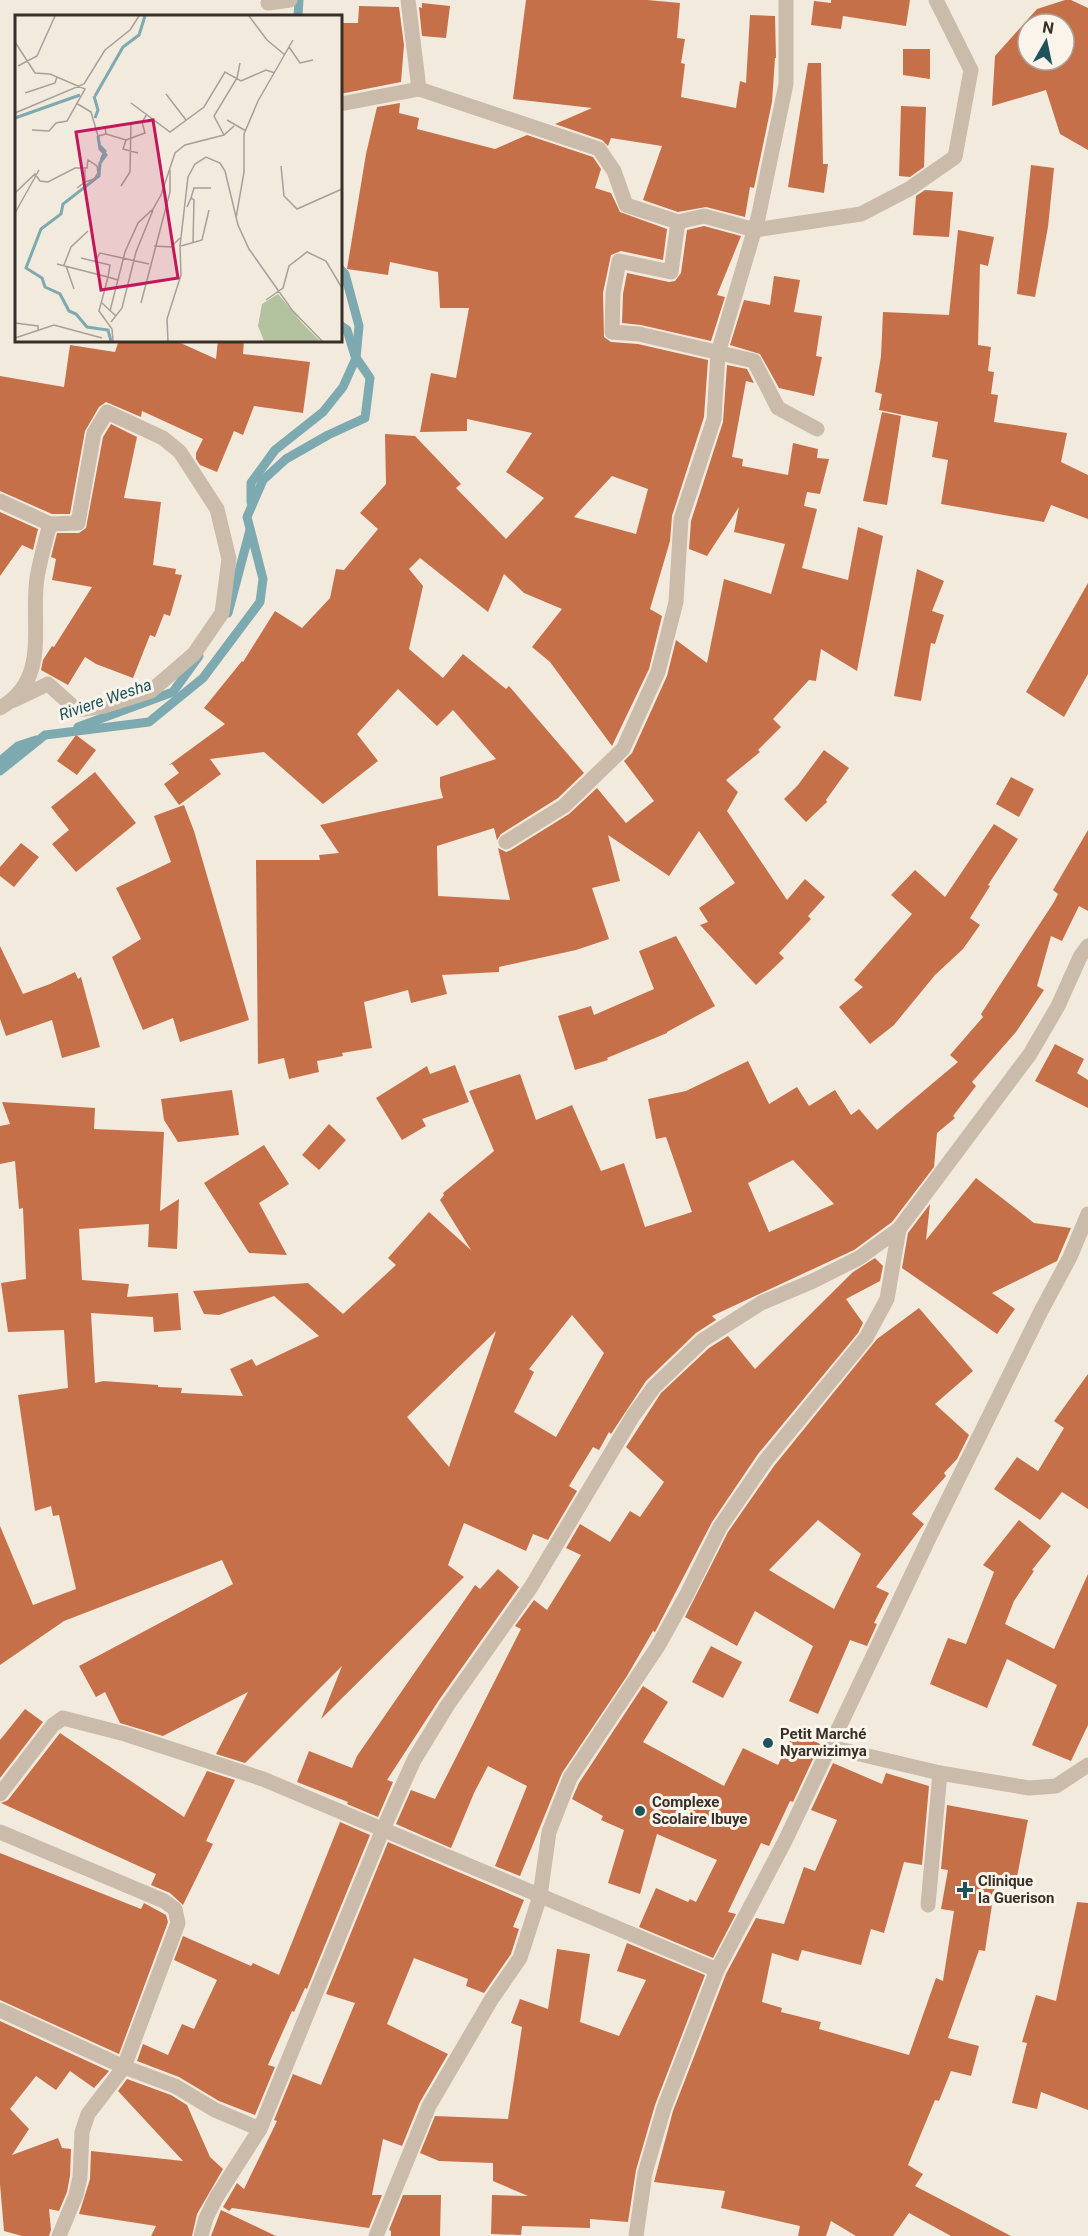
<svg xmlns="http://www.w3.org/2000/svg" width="1088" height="2236" font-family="Roboto,sans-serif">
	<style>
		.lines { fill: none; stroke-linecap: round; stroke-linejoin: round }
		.stream { stroke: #7daab0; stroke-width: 9 }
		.building { fill: #c67049; fill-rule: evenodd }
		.minor { stroke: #cbbbaa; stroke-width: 15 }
		.poi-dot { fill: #1f525a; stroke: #faf4eb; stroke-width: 2 }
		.labels { text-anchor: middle; stroke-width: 6; stroke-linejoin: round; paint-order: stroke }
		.poi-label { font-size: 15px; font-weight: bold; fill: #382f29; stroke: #faf4eb; text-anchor: start }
		.water-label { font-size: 16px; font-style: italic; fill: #1f525a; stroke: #faf4eb }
		.inset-river { fill: none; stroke: #7daab0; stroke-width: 3 }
		.inset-road { fill: none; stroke: #a89f96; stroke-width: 1.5 }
		.view { fill: #c2185b; fill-opacity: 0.15; stroke: #c2185b; stroke-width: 3 }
		.inset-edge { fill: none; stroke: #382f29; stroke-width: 3 }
	</style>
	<rect width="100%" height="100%" fill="#f3eade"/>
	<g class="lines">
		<g class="stream">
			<polyline points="298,16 299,0"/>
			<polyline points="251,502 251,483 275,450 323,412 343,387 356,358 359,326 345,274 340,269"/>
			<polyline points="228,613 250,530"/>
			<polyline points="78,727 173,692 199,656"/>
			<polyline points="0,761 18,746 36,740"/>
			<polyline points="0,771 45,735 149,722 203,678 260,602 263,579 247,517 263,480 286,459 328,435 365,418 370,378 355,356 347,330 340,325"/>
		</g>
	</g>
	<g class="building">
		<polygon points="526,0 647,0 680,3 677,38 685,39 681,63 685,64 681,97 736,108 740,81 746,83 750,15 775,16 776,58 775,58 772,102 754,188 750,187 745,217 706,207 678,212 643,200 662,146 611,138 608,146 602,140 555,124 592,108 513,99"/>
		<polygon points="831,0 910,0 906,26 843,16 841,29 811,25 814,1 831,3"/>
		<path d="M1065,0H1071L1088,8V150L1060,134L1046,90L992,106L995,56L1037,9ZM1028,24H1064V60H1028Z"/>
		<polygon points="422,3 450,6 446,38 422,36 419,7 422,8"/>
		<polygon points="359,6 399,7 404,45 401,82 340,94 343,23 358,23"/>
		<polygon points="903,49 930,49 930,79 903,75"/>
		<polygon points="808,63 821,63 823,164 828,164 824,193 788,187"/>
		<path d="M400,103L399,113L419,118L417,129L495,149L527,135L593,157L601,169L595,188L611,193L620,212L667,229L663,260L621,251L611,255L603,293L604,337L611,342L638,344L708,360L704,417L672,516L670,541L650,609L662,616L649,669L612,746L550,662L532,647L562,609L524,593L504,574L488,612L420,558L409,569L423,586L409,649L443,678L463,654L506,689L509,686L584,773L558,798L501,834L497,840L494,828L437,846L438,896L510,900L498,848L506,852L511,850L569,814L597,788L626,823L654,801L624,761L632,753L667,676L676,640L707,663L724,579L771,594L785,544L734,532L739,507L707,556L689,549L691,521L723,422L727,365L747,369L754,383L746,381L732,457L743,459L742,466L788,475L793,443L818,449L817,458L829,459L820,494L807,492L804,506L817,509L802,568L848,580L858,527L883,536L857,671L821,649L816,681L809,680L773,719L781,727L758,750L760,752L726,780L738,792L727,811L787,900L805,879L825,897L808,916L811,919L779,953L784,958L756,985L700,925L708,922L699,908L735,883L699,831L669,876L608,835L620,881L592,888L609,939L576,950L499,967V972L442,975L447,994L411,1003L408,990L364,1002L372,1048L342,1053L343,1056L317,1061L319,1072L289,1079L284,1058L258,1064L256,860H320L319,855L339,853L320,825L443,798L440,787V777L496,759L453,710L437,726L398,689L357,734L378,761L323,804L264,752L210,759L221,774L179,805L164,784L179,773L172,764L169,765L225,724L204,708L242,661L243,662L275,611L302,628L330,598L336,569L344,570L378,529L360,513L386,484L385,434L415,436L461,484L456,488L506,539L544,498L506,472L532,433L467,419V431L420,432L431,373L456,378L469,308H440L438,272L390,262L388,275L347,269L366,154L377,107ZM612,476L648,489L636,534L574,517Z"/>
		<polygon points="901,106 926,107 924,167 910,177 899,176"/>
		<polygon points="1031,165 1054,168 1048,227 1035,297 1017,294"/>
		<polygon points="925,190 953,192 949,237 913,235 916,196"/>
		<polygon points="704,226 741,236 717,295 725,297 711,341 641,325 622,323 623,294 627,273 669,282 675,281 681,273 687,230"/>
		<polygon points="958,230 994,237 988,266 980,264 978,345 991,347 988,371 994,372 991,394 998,395 994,422 1067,433 1061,462 1088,475 1088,519 1051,505 1044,522 941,504 948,460 932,457 938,422 879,410 882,394 875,392 881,356 883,312 949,315"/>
		<polygon points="774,276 800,280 794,312 822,316 816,356 822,357 814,396 779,388 760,354 730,345 744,300 770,305"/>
		<polygon points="119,340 174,340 216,359 218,340 244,340 243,354 310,362 303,413 254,406 243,435 234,431 217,472 200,465 196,459 196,453 203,439 142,411 141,417 106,402 99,407 85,431 70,514 52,514 0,491 0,376 64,387 70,345 115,352"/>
		<polygon points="882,412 901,416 887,505 863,501"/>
		<polygon points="111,424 137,437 124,498 161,502 153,565 176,569 175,574 182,575 170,616 164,614 155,637 150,635 133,678 96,664 85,657 68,685 41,670 43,660 52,646 54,647 92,587 52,580 56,559 51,557 57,533 79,533 86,528 103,437"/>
		<polygon points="0,512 38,529 33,550 22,545 0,576"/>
		<polygon points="917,569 944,581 932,611 944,615 935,644 931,643 921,701 894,696"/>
		<polygon points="1088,583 1088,674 1064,717 1026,692"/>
		<polygon points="76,735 96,750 77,775 57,761"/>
		<polygon points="824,750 849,768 826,800 827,802 806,822 784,799 798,785"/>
		<polygon points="95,772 136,823 76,872 52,844 69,830 51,807"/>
		<polygon points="1011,777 1034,789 1019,817 996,804"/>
		<polygon points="184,805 194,831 249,1020 180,1042 173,1018 143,1030 112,957 141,939 116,888 171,862 154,816"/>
		<polygon points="994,824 1018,839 988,885 990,886 970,918 980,925 963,949 935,975 894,1025 870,1044 839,1007 863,987 854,980 912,914 891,895 915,870 945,897"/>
		<path d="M1088,830V911L1079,906L1062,941L1051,936L1037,986L1044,990L1016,1032L972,1082L976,1086L953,1116L955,1118L937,1133L934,1167L892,1222L854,1250L712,1316L716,1320L696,1333L646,1381L611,1434L609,1432L599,1450L593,1447L569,1486L577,1491L548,1540L533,1534L526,1551L464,1523L448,1565L464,1577L321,1719L342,1666L245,1763L216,1754L248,1692L163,1736L120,1723L105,1692L96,1697L79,1666L233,1584L222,1560L64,1621L0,1665V1526L33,1605L76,1589L59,1515L53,1516L51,1506L35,1511L18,1395L68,1388L64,1330L8,1332L1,1283L26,1279L23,1208L19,1209L15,1161L0,1164V1126L10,1124L2,1102L95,1108L94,1129L164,1132L160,1211L179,1199L177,1249L148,1247L149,1224L79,1229L82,1280L129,1284L127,1297L178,1293L181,1330L154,1332L153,1317L91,1313L95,1383L103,1381L158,1385V1387L182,1388L181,1393L243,1396L230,1369L252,1359L256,1366L319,1336L274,1296L219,1315L204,1314L193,1291L308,1283L343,1314L396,1265L388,1258L429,1212L471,1250L440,1200L444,1195L443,1193L494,1151L469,1091L520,1074L536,1120L572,1105L601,1171L624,1163L645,1227L692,1212L666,1137L656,1139L648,1099L686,1091L748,1061L769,1104L797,1087L809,1106L835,1090L851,1115L859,1109L877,1130L958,1062L950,1055L983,1017L981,1014L1054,902L1058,894L1053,890ZM793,1160L834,1204L769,1232L748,1183ZM572,1315L604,1353L556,1437L514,1412L534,1372L529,1369ZM496,1331L449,1467L407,1417Z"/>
		<polygon points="21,843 39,857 14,887 0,876 0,867"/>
		<polygon points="676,936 715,1006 667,1032 667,1033 607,1058 608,1060 575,1070 558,1016 591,1006 594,1015 654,989 639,951"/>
		<polygon points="0,946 23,994 50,984 75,972 78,979 81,977 100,1047 62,1058 52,1020 6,1036 0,1019"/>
		<polygon points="1055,1044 1084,1059 1077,1073 1088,1080 1088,1108 1035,1081"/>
		<polygon points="455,1065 469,1102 422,1119 426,1126 402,1140 376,1098 427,1066 430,1074"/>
		<polygon points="232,1090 239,1135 178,1142 164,1120 161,1099"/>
		<polygon points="329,1124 346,1140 319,1170 302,1155"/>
		<polygon points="264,1145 289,1184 259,1203 287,1255 249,1253 204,1183"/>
		<polygon points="976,1178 1034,1223 1071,1228 1057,1261 992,1293 1015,1309 997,1334 902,1268 908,1233 930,1204 926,1240"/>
		<polygon points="875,1258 883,1266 880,1281 846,1299 863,1323 858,1333 758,1454 712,1522 655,1632 653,1631 627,1676 562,1773 520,1876 495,1866 527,1786 488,1766 474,1793 451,1848 396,1824 411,1790 435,1799 521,1629 515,1626 534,1600 547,1610 581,1555 566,1548 580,1524 610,1542 630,1511 640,1517 664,1482 626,1447 661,1393 709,1348 728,1336 755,1369 853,1272"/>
		<path d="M919,1308L973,1371L935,1404L969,1435L957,1459L944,1473L946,1476L912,1514L924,1524L876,1587L889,1593L874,1623L877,1624L867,1646L850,1640L818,1714L789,1701L813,1646L755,1611L737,1646L685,1617L728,1532L774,1466L877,1339ZM818,1520L861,1554L834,1609L769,1570Z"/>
		<polygon points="1088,1374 1088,1509 1062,1492 1040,1520 994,1489 1017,1457 1038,1471 1064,1428 1054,1421"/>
		<polygon points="1019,1520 1051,1546 1032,1570 1034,1571 1014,1601 1005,1624 1054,1649 1088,1574 1088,1725 1071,1761 1032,1745 1057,1685 1007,1659 987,1708 930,1684 948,1638 966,1644 994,1572 983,1565"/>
		<polygon points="498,1569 519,1587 439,1700 387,1780 393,1782 378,1817 347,1804 348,1802 297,1782 309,1751 352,1768 357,1756 475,1585 480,1589"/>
		<polygon points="711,1646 742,1662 723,1698 692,1682"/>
		<polygon points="643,1686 668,1702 643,1742 724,1786 743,1748 778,1765 795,1731 820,1744 793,1802 790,1801 769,1846 761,1843 728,1912 736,1914 713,1958 639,1927 656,1888 688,1902 690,1899 696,1902 717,1860 657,1834 640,1894 608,1883 624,1830 601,1820 603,1816 572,1799 579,1783"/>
		<polygon points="25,1709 43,1722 0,1778 0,1740"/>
		<polygon points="60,1733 184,1817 207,1771 235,1780 206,1841 213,1844 183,1905 170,1893 151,1885 156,1874 1,1803 8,1800"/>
		<polygon points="833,1763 882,1784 886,1773 929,1786 922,1865 904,1862 884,1933 871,1929 861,1965 802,1950 798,1961 772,1953 762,2002 782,2008 781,2012 821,2022 819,2029 909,2055 936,1978 943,1981 954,1911 941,1909 948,1870 941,1869 947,1805 1028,1820 1016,1882 996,1878 985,1951 979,1950 948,2038 979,2046 971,2076 951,2071 939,2101 935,2100 908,2165 923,2174 915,2186 1011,2236 951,2236 909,2213 893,2236 856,2236 831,2221 826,2236 798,2236 800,2226 721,2208 725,2191 654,2182 673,2111 726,1974 756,1918 784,1924 804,1867 815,1871 837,1820 811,1810"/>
		<polygon points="340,1822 370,1835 307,1989 305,1988 294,2012 292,2011 268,2065 275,2067 255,2115 219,2101 179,2077 137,2061 143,2044 168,2055 182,2024 194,2029 217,1980 174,1960 183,1936 251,1966 253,1963 279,1975"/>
		<polygon points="388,1842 524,1900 513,1927 519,1929 511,1954 484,1993 466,1986 468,1979 414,1958 387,2024 448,2054 420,2102 402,2146 383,2139 372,2195 382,2195 369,2228 232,2208 229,2211 223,2207 237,2183 244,2189 277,2121 274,2120 293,2074 321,2085 355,2003 326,1994"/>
		<polygon points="0,1853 141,1909 144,1903 166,1915 168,1922 119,2054 0,2000"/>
		<polygon points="1077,1902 1088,1903 1088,2110 1041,2092 1037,2109 1012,2103 1027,2043 1022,2042 1036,1995 1056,2001"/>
		<polygon points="627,1943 705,1975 655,2105 636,2170 628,2222 590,2219 590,2228 522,2226 521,2235 491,2234 492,2195 528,2196 493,2181 493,2163 439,2161 420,2153 435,2116 508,2119 522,2027 511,2023 520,1999 548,2009 557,1949 590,1954 580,2022 619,2036 646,1980 617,1971"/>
		<polygon points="0,2021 109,2071 94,2088 70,2071 56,2090 36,2076 10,2109 29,2129 12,2155 58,2138 62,2148 71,2149 70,2176 67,2192 59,2211 49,2209 51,2230 49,2236 22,2236 4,2231 0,2184"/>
		<polygon points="127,2079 171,2095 187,2105 210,2157 223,2169 197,2214 192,2236 151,2236 156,2226 79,2214 90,2179 91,2151 183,2161 118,2091"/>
		<polygon points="403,2195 441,2195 440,2236 391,2236 391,2231 389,2230"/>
		<polygon points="221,2210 276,2236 211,2236"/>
	</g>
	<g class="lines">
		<g class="minor">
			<polyline points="408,0 419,89 599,149 614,171 626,205 678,222 671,272 619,261 613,293 612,332 639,334 754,361 778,408 817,429"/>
			<polyline points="268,3 290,0"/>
			<polyline points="340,104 419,89"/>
			<polyline points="678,222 704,216 755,230 861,214 909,189 955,157 971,70 936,0"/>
			<polyline points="0,501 50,524 78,523 94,433 107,412 163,438 180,452 217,509 229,559 222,613 194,654 151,691 104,706 77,710 48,684 14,700"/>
			<path d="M0,708C51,679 30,625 37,578C40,560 45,542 50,524"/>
			<polyline points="506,842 564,806 623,749 658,672 676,602 681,519 714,419 718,353 758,218 786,84 786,0"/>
			<polyline points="830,1747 940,1773 1029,1788 1056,1786 1088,1765"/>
			<polyline points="0,1794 53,1725 63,1718 125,1734 263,1779 717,1970"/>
			<polyline points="0,1832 164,1901 175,1909 178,1923 124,2067 0,2010"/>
			<polyline points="928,1905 940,1773"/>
			<polyline points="59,2236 76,2195 80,2177 82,2132 88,2114 124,2067 175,2086 215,2110 260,2129"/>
			<polyline points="201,2236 206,2218 216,2198 260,2129 383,1829 414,1760 447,1706 531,1587 633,1416 654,1387 703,1340 761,1303 813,1281 859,1258 899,1229 1030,1054 1058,1006 1080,957 1088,946"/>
			<polyline points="376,2236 429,2106 491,2000 520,1958 540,1896 549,1832 570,1778 658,1646 687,1594 720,1527 766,1460 866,1338 887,1299 899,1229"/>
			<polyline points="636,2236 645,2173 664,2108 717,1970 785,1841 930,1536 1041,1311 1070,1257 1088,1214"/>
		</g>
	</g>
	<g class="poi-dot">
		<circle cx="768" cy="1743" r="6"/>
		<circle cx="640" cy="1811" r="6"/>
		<path d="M962 1881h6v6h6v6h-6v6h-6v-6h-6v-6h6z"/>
	</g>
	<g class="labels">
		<g class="poi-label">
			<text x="780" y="1739">Petit Marché<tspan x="780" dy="17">Nyarwizimya</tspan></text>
			<text x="652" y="1807">Complexe<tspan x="652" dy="17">Scolaire Ibuye</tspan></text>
			<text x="978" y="1886">Clinique<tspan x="978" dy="17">la Guerison</tspan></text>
		</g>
		<g class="water-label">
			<text transform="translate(105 699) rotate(-19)" y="6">Riviere Wesha</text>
		</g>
	</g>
	<g transform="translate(15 15)">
		<rect width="327" height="327" fill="#f3eade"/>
		<path d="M263,279L288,309L305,326H249L243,311L247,289Z" fill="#b3c29e"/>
		<path class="inset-river" d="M79,81L83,95L80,103M80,81L108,32L124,20L130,1M0,103L65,80M83,121L85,134L91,140L85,148L84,161L48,189L46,199L26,214L11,253L27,263L30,272L45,279L54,296L61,299L72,312L93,315L96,326M84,130L90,136L86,145"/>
		<path class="inset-road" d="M234,1L252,25L270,40M0,27L20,58L35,59L70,74L52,106L41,108L34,116L17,115M274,32L285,48L298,45M3,51L22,41L40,1M10,78L40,68L42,62M151,79L171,105M61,88L76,97L83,121L91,119M116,88L155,117L189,92L210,57L226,66L251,55L260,58M0,98L69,69L90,35L115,15L124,1M212,105L231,116M80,115L90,112L91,119L111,125L108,134L123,138M209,120L199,101L222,63L225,48M111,125L130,118L127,107L132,99M266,151L269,181L282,194L327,174M106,171L115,157L116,108M62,173L70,167V154M0,178L20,159L25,166L33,167L60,153H72L73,145L82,151L83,158L79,164L70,167M176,183L179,173H196M172,192L176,183L179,185L178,228M0,198L24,155M221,203L229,157V119L243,86L278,25M139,231L156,232L165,223M166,231L187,225L194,195M80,246L85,238L134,249M42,249L93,262L95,250L66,243M49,250L56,232L73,216M51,251L59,274M112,272L131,269M251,285L268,273L274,251L292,237L311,246L327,273M87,288L101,301M126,288L155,177V155M95,296L110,237L123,208L138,194L146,180L160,138L170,130L209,120L219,111M96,307L107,293L121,237L138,195M0,308L23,311V315M0,323L39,310L87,323M98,326L97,314L84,296L93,262L103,265M153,326L152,304L166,260L165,231L173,162L180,149L191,142L205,148L210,156L223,210L234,234L277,295L307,326"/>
		<path class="view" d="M138,105L163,263L86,275L61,117Z"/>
		<rect width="327" height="327" class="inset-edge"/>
	</g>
	<g transform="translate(1046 42) rotate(9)"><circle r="28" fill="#faf4eb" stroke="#aca59d" stroke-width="1.5"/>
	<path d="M0-4.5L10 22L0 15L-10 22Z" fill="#1f525a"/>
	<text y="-9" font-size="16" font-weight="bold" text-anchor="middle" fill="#382f29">N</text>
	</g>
</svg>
